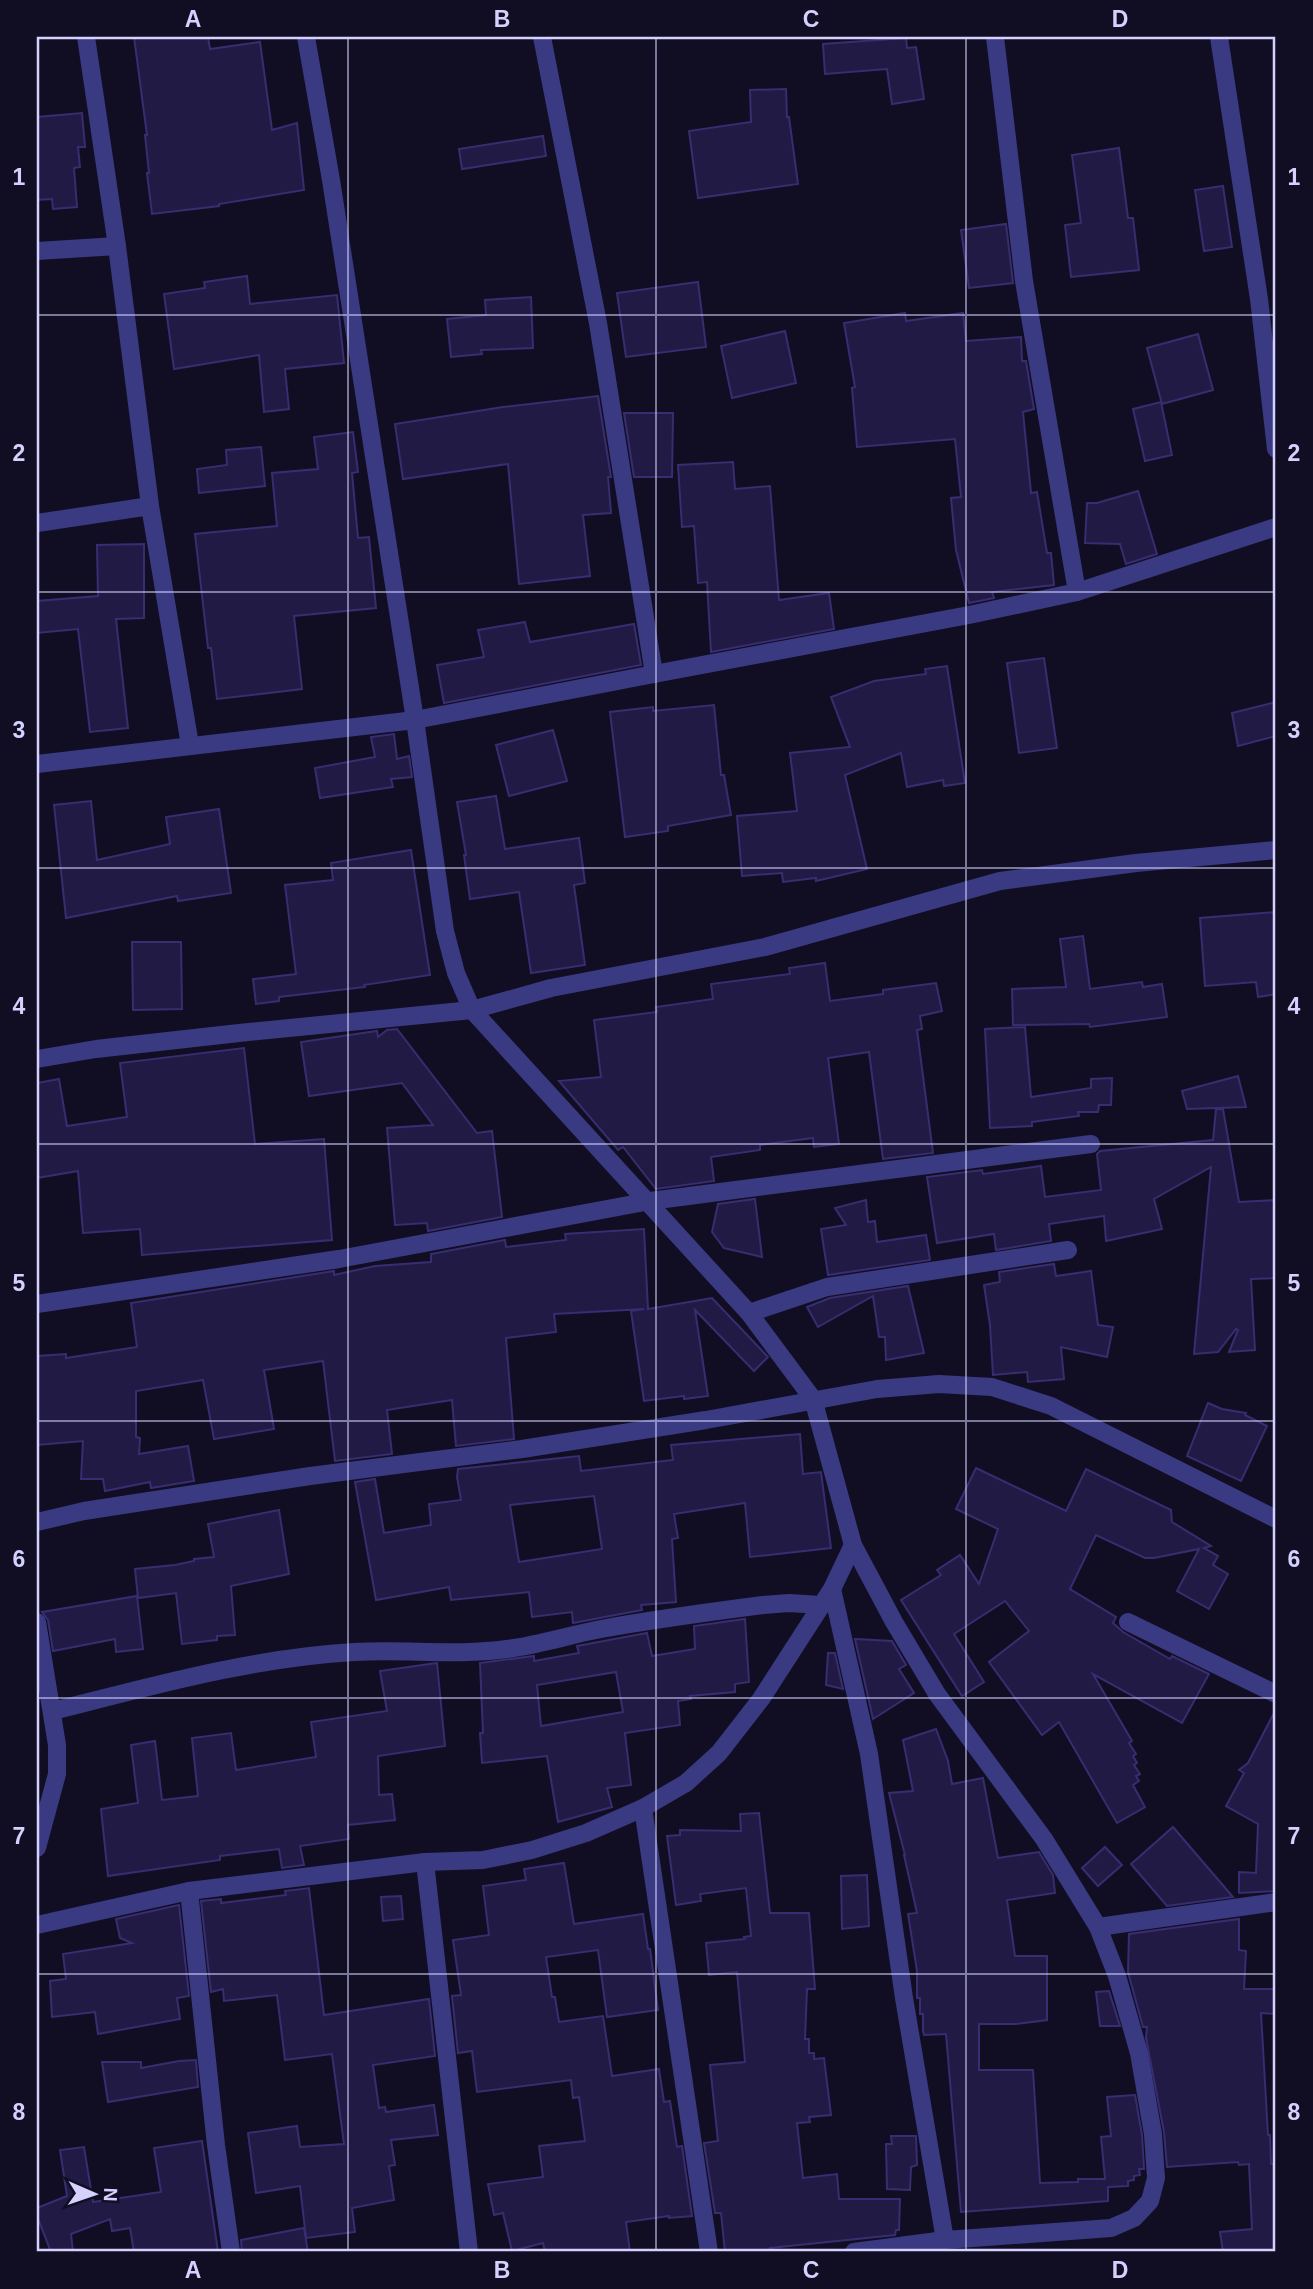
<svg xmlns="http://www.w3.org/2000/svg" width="1313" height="2289" font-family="Arial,sans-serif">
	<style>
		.building { fill: #211a44; stroke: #382d70; stroke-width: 2; fill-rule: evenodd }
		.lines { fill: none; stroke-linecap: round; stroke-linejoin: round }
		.minor { stroke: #3a3a82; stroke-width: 18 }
		.grid { fill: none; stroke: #d4d1ff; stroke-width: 2; stroke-opacity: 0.55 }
		.neatline { fill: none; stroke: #d4d1ff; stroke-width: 2.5 }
		.grid-label { font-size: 23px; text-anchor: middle; font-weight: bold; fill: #d4d1ff }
	</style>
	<rect width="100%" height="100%" fill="#110e23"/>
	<g class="building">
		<polygon points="134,37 208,37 210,49 260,42 272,130 297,123 304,190 219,204 219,206 152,214 147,173 149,173 145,135 147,135"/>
		<polygon points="906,38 907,48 916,47 924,99 892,104 887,69 825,74 823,44"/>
		<polygon points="786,89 787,117 789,117 798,184 698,198 689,131 751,122 750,90"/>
		<polygon points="82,113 85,147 78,147 80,167 74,168 77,207 53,209 52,199 37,200 37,117"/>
		<polygon points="543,136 546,156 462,169 459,149"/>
		<polygon points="1119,148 1128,218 1133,218 1139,270 1071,277 1065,225 1081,223 1072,155"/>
		<polygon points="1223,186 1232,247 1204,251 1195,190"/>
		<polygon points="1006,224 1013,283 969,288 961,230"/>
		<polygon points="247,276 250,304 337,295 344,363 285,369 289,409 264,412 259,355 174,369 164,294 205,288 204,282"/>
		<polygon points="698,282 706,347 626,357 617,293"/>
		<polygon points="531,297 533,348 481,350 482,354 451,357 447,319 486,315 485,300"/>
		<polygon points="905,313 906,321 963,313 966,341 1021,337 1022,361 1026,361 1034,409 1023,412 1031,493 1037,492 1047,553 1051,553 1054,585 992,592 994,598 969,603 956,550 951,498 961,497 955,439 857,447 852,388 855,387 844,323"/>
		<polygon points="785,331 796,383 732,398 721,346"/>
		<polygon points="1198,334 1213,390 1162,404 1147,348"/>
		<polygon points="598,396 611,477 608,477 611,513 583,515 590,576 519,584 508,464 403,479 395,424 503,407"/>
		<polygon points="1161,402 1172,455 1145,461 1133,409"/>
		<polygon points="624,413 673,413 672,477 634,477"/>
		<polygon points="353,432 358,472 352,473 358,538 369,537 376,608 294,616 302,689 217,699 211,648 208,648 195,534 277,526 272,473 318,469 314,437"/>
		<polygon points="261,447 265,486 199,493 197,469 227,465 226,450"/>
		<polygon points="733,462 735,489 770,486 779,600 829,593 834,629 711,652 707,582 698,583 694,526 682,527 678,465"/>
		<polygon points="1138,491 1157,554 1126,564 1120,544 1085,543 1087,503 1097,503"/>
		<polygon points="144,544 144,618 116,619 128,728 90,732 78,629 37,633 37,601 98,596 97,545"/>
		<polygon points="525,622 530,642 634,624 641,665 444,703 437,665 484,657 478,630"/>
		<polygon points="1044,658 1057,748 1019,753 1007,663"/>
		<polygon points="947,666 965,783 944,786 943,780 907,787 901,753 845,775 867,869 816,881 816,878 783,882 782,873 742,876 737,816 797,811 790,753 850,747 831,697 874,681 926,674 925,669"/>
		<polygon points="1276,702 1276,736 1238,746 1232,713"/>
		<polygon points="714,705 721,775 724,775 731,815 668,826 668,831 625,837 610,712 653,707 653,711"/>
		<polygon points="553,730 567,781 509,796 496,745"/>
		<polygon points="394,734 397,759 409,756 412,777 391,779 393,787 320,798 315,768 375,757 371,737"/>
		<polygon points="496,796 505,849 579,838 585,883 574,885 585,965 531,973 519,892 470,899 464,855 466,855 457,802"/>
		<polygon points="91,801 97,860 170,844 166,817 219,809 231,893 178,901 177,896 66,918 54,805"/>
		<polygon points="411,850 430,975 364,985 365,987 279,997 279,1001 256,1004 253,979 296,974 285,885 333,880 331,863"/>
		<polygon points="1276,912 1276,994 1258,997 1256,982 1205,986 1200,918"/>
		<polygon points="1083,936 1090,989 1142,982 1143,987 1162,984 1167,1017 1090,1027 1089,1024 1013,1025 1012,989 1066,987 1060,939"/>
		<polygon points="132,942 181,942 182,1009 133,1010"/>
		<polygon points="825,963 830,1001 883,994 883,990 936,983 942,1011 920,1016 922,1029 917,1030 933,1153 883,1159 869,1052 828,1058 839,1144 814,1147 813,1138 760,1145 760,1150 711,1157 714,1181 656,1189 623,1147 618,1150 559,1081 601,1077 594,1020 657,1012 656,1007 713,999 711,984 790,974 789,968"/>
		<polygon points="1025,1027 1031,1097 1091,1088 1091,1079 1112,1078 1111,1105 1099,1105 1098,1112 1078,1112 1079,1116 1032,1122 1032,1126 990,1128 985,1029"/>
		<polygon points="397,1029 477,1133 492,1131 502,1217 428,1231 427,1223 395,1225 387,1128 433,1125 402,1083 309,1096 301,1042 377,1031 378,1037 387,1030"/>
		<polygon points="244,1048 255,1144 324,1139 332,1240 142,1255 140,1229 83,1233 78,1171 37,1178 37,1083 59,1079 67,1126 127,1117 120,1063"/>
		<polygon points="1238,1076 1246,1107 1187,1109 1182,1091"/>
		<polygon points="1216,1109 1223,1109 1239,1202 1276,1200 1276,1278 1251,1279 1255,1350 1229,1352 1238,1330 1236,1329 1218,1352 1194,1354 1211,1167 1154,1199 1162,1229 1106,1241 1104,1216 1049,1224 1051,1241 996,1250 994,1234 937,1243 927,1177 982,1170 983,1174 1041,1166 1045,1197 1101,1190 1097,1154 1100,1151 1213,1140"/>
		<polygon points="755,1199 762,1257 724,1248 712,1232 718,1204"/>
		<polygon points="866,1200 868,1222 875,1221 877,1242 926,1235 930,1260 828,1275 821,1229 846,1225 835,1208"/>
		<polygon points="644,1229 648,1309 712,1298 768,1357 754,1371 695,1310 708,1396 684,1399 684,1396 644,1401 631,1311 644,1309 554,1314 556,1332 506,1338 514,1439 456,1446 452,1400 387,1410 392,1454 335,1461 323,1361 264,1370 274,1429 214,1439 203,1380 136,1391 136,1437 140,1438 139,1454 188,1446 194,1481 151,1488 150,1482 105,1491 103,1479 81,1479 83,1441 37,1445 37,1356 66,1354 66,1358 137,1347 131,1303 334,1271 334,1275 375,1266 431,1262 431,1254 505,1240 506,1247 566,1240 565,1234"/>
		<polygon points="1054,1264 1056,1276 1091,1271 1098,1325 1113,1327 1107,1357 1061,1347 1064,1379 1028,1382 1027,1372 993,1375 990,1325 984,1285 1000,1282 999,1272"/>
		<polygon points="908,1286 924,1353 886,1360 885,1337 879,1337 873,1296 818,1327 807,1307 830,1298"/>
		<polygon points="1208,1403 1222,1409 1246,1413 1245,1415 1267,1426 1241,1481 1187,1456"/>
		<path d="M800,1434L803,1474L821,1472L831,1548L750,1557L745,1503L674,1514L678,1538L672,1539L676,1602L641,1605L642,1610L573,1623L572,1612L532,1617L529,1592L451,1600L449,1587L376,1600L355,1482L375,1479L384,1533L431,1525L429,1504L461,1500L457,1477L458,1469L579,1456L581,1471L673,1460L671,1445ZM594,1496L602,1549L519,1562L510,1505Z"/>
		<polygon points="976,1468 1066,1511 1086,1469 1171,1510 1172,1522 1211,1546 1204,1548 1218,1556 1213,1565 1228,1574 1209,1609 1177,1591 1199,1549 1154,1558 1145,1558 1096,1535 1070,1589 1116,1617 1113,1623 1123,1632 1170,1659 1172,1656 1209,1674 1182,1723 1093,1674 1132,1741 1129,1743 1136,1754 1133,1756 1137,1763 1134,1765 1140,1774 1136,1776 1139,1781 1133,1785 1145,1807 1117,1823 1059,1722 1042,1735 989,1662 1029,1631 1005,1601 954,1634 984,1682 962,1696 901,1600 941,1575 937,1570 960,1555 979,1584 998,1529 956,1509"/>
		<polygon points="279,1510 289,1574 231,1586 235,1635 217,1636 217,1640 182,1644 176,1593 138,1598 135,1569 175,1565 194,1561 194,1559 214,1557 208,1524"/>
		<polygon points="137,1596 143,1649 116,1652 115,1639 53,1651 48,1620 42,1612"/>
		<path d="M745,1619L749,1682L735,1684V1692L690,1696L691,1699L678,1701L680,1725L625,1733L631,1785L607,1788L612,1807L558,1822L547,1756L482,1763L480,1733H483L480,1663L534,1656V1661L579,1653L577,1646L647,1633L652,1656L695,1649L694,1626ZM616,1672L623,1712L541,1726L537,1685Z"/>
		<polygon points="855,1639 892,1641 906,1665 899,1669 914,1693 873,1719"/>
		<polygon points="828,1653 835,1653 843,1689 826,1685"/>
		<polygon points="437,1663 445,1746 378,1756 379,1795 392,1794 395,1820 348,1825 349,1839 300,1846 304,1865 282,1868 279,1849 220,1856 220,1860 108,1876 101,1809 138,1803 131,1745 155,1741 162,1800 198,1796 192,1738 231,1733 236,1770 316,1757 311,1722 387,1711 380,1671"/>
		<polygon points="1276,1709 1276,1891 1239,1893 1239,1872 1256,1873 1258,1824 1226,1806 1244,1773 1239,1770 1248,1763"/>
		<polygon points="936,1729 948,1761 952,1784 983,1778 998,1858 1039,1852 1053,1875 1055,1893 1007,1900 1015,1956 1047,1956 1047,2020 1016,2024 979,2024 979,2070 1033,2070 1040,2183 1078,2182 1078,2179 1105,2179 1101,2137 1111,2136 1107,2097 1135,2095 1142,2135 1144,2169 1139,2169 1140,2175 1134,2176 1134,2180 1128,2181 1128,2186 1108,2187 1108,2201 961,2212 946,2034 924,2035 923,2031 923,2014 920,2014 920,1998 917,1998 917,1971 908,1914 917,1913 904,1855 905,1855 889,1793 913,1791 903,1740"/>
		<polygon points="759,1813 770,1913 809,1913 815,1989 807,1989 805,2039 809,2039 809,2053 814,2053 814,2059 824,2058 831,2115 809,2117 810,2122 797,2123 803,2178 837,2174 839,2199 900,2199 899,2230 896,2230 895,2235 770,2248 770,2252 725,2252 721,2213 715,2213 704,2143 718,2141 710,2065 745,2062 737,1972 709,1975 706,1943 745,1939 744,1937 751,1936 746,1888 700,1894 701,1901 676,1905 667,1836 680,1835 680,1830 741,1831 740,1814"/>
		<polygon points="1173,1827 1233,1897 1167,1906 1131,1864"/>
		<polygon points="1105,1847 1122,1865 1098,1886 1082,1868"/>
		<polygon points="564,1863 574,1924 643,1914 648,1949 650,1949 658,2010 607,2017 598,1950 546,1957 552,1997 555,1997 559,2022 603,2016 612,2076 659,2069 664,2102 670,2101 677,2147 682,2146 692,2216 669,2218 669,2216 626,2222 630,2252 545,2252 543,2243 512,2251 503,2213 494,2215 488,2184 543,2177 539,2146 585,2141 579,2097 573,2098 571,2080 477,2092 472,2051 458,2053 452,1996 461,1995 453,1940 489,1935 483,1886 526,1880 524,1869"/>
		<polygon points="867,1875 869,1926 842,1929 841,1876"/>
		<polygon points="309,1888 324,2015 429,1999 435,2056 373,2065 379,2108 385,2107 386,2112 434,2105 438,2135 391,2140 395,2165 389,2166 394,2200 352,2208 355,2232 306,2238 300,2186 256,2193 248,2133 297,2126 300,2147 344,2144 332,2054 285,2060 277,1995 224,2001 223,1989 211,1992 201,1901 221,1899 221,1903 286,1895 285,1891"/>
		<polygon points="401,1896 403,1919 383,1921 381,1897"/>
		<polygon points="179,1905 189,1996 177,1998 180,2019 98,2034 95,2012 52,2017 50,1981 66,1979 63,1954 132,1943 120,1938 116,1919"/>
		<polygon points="1239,1919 1239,1950 1246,1951 1244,1989 1276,1989 1276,2014 1261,2013 1268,2135 1270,2135 1271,2164 1276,2163 1276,2252 1223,2252 1220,2232 1252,2229 1249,2164 1239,2165 1238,2162 1167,2167 1164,2132 1146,2038 1147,2027 1143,2027 1128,1972 1129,1934"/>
		<polygon points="1109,1991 1120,2026 1100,2026 1096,1992"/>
		<polygon points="196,2060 198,2087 108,2102 102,2062 141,2062 141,2068 179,2061"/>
		<polygon points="891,2136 916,2136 917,2165 911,2167 910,2190 887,2189 886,2144 892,2144"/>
		<polygon points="202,2141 218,2252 134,2252 130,2228 112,2231 110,2219 71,2234 73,2252 51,2252 37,2216 37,2208 67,2196 60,2150 84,2147 93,2202 161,2192 154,2148"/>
		<polygon points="304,2228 308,2252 242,2252 241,2240"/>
	</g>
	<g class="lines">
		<g class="minor">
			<polyline points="86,37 117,246 150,506 190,745"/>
			<polyline points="306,37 331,180 415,720 445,931 456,973 472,1010 749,1313 813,1399 853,1545 894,1622 937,1694 1044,1839 1098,1927 1117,1976 1139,2053 1153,2134 1156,2178 1150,2201 1134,2218 1111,2228 945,2240 854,2252"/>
			<polyline points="1219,37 1259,299 1276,449"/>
			<polyline points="37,251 117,246"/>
			<polyline points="37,523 150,506"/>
			<polyline points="1077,592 1276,527"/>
			<polyline points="654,674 969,615 1077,592 1024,281 995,37"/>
			<polyline points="37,764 415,720 654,674 598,323 542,37"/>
			<polyline points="37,1059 96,1049 239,1033 472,1010 551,988 765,947 1000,881 1136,863 1276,850"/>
			<polyline points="37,1304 339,1259 650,1201 1091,1144"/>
			<polyline points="749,1313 827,1287 1068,1250"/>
			<polyline points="37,1522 84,1511 310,1476 522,1449 706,1420 877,1389 939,1384 992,1387 1051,1406 1276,1519"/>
			<polyline points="832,1589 869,1754 904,1998 945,2240"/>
			<polyline points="37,1622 57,1745 57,1774 37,1848"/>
			<polyline points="1128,1622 1276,1694"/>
			<path d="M53,1711C152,1686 251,1658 354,1652C405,1649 456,1656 507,1649C539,1645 569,1635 601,1629C655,1619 709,1612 763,1605L789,1603L821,1605"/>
			<polyline points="643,1808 709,2252"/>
			<polyline points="425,1862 469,2252"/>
			<polyline points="189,1891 216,2145 231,2252"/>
			<polyline points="37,1925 189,1891 425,1862 483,1860 532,1850 586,1833 643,1808 686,1783 719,1753 761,1699 832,1589 853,1545"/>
			<polyline points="1098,1927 1276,1902"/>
		</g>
	</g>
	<path class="grid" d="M348,37V2252M656,37V2252M966,37V2252M37,315H1276M37,592H1276M37,868H1276M37,1144H1276M37,1421H1276M37,1698H1276M37,1974H1276"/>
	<rect width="1313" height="2289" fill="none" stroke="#110e23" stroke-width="77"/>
	<g transform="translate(94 2194) rotate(92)" stroke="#110e23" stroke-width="5" paint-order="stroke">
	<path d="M0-5L12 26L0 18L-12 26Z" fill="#d4d1ff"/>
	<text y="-10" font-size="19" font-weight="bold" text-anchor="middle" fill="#d4d1ff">N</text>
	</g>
	<rect x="38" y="38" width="1236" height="2212" class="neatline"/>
	<g class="grid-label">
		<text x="193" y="27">A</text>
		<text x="502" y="27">B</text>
		<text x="811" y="27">C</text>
		<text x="1120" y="27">D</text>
		<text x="19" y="185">1</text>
		<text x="1294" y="185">1</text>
		<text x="19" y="461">2</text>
		<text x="1294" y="461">2</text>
		<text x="19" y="738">3</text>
		<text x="1294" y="738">3</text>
		<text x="19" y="1014">4</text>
		<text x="1294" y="1014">4</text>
		<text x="19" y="1291">5</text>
		<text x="1294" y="1291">5</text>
		<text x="19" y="1567">6</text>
		<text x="1294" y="1567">6</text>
		<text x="19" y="1844">7</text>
		<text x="1294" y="1844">7</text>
		<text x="19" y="2120">8</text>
		<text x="1294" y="2120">8</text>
		<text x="193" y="2278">A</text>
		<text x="502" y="2278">B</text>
		<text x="811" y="2278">C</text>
		<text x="1120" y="2278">D</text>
	</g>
</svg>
